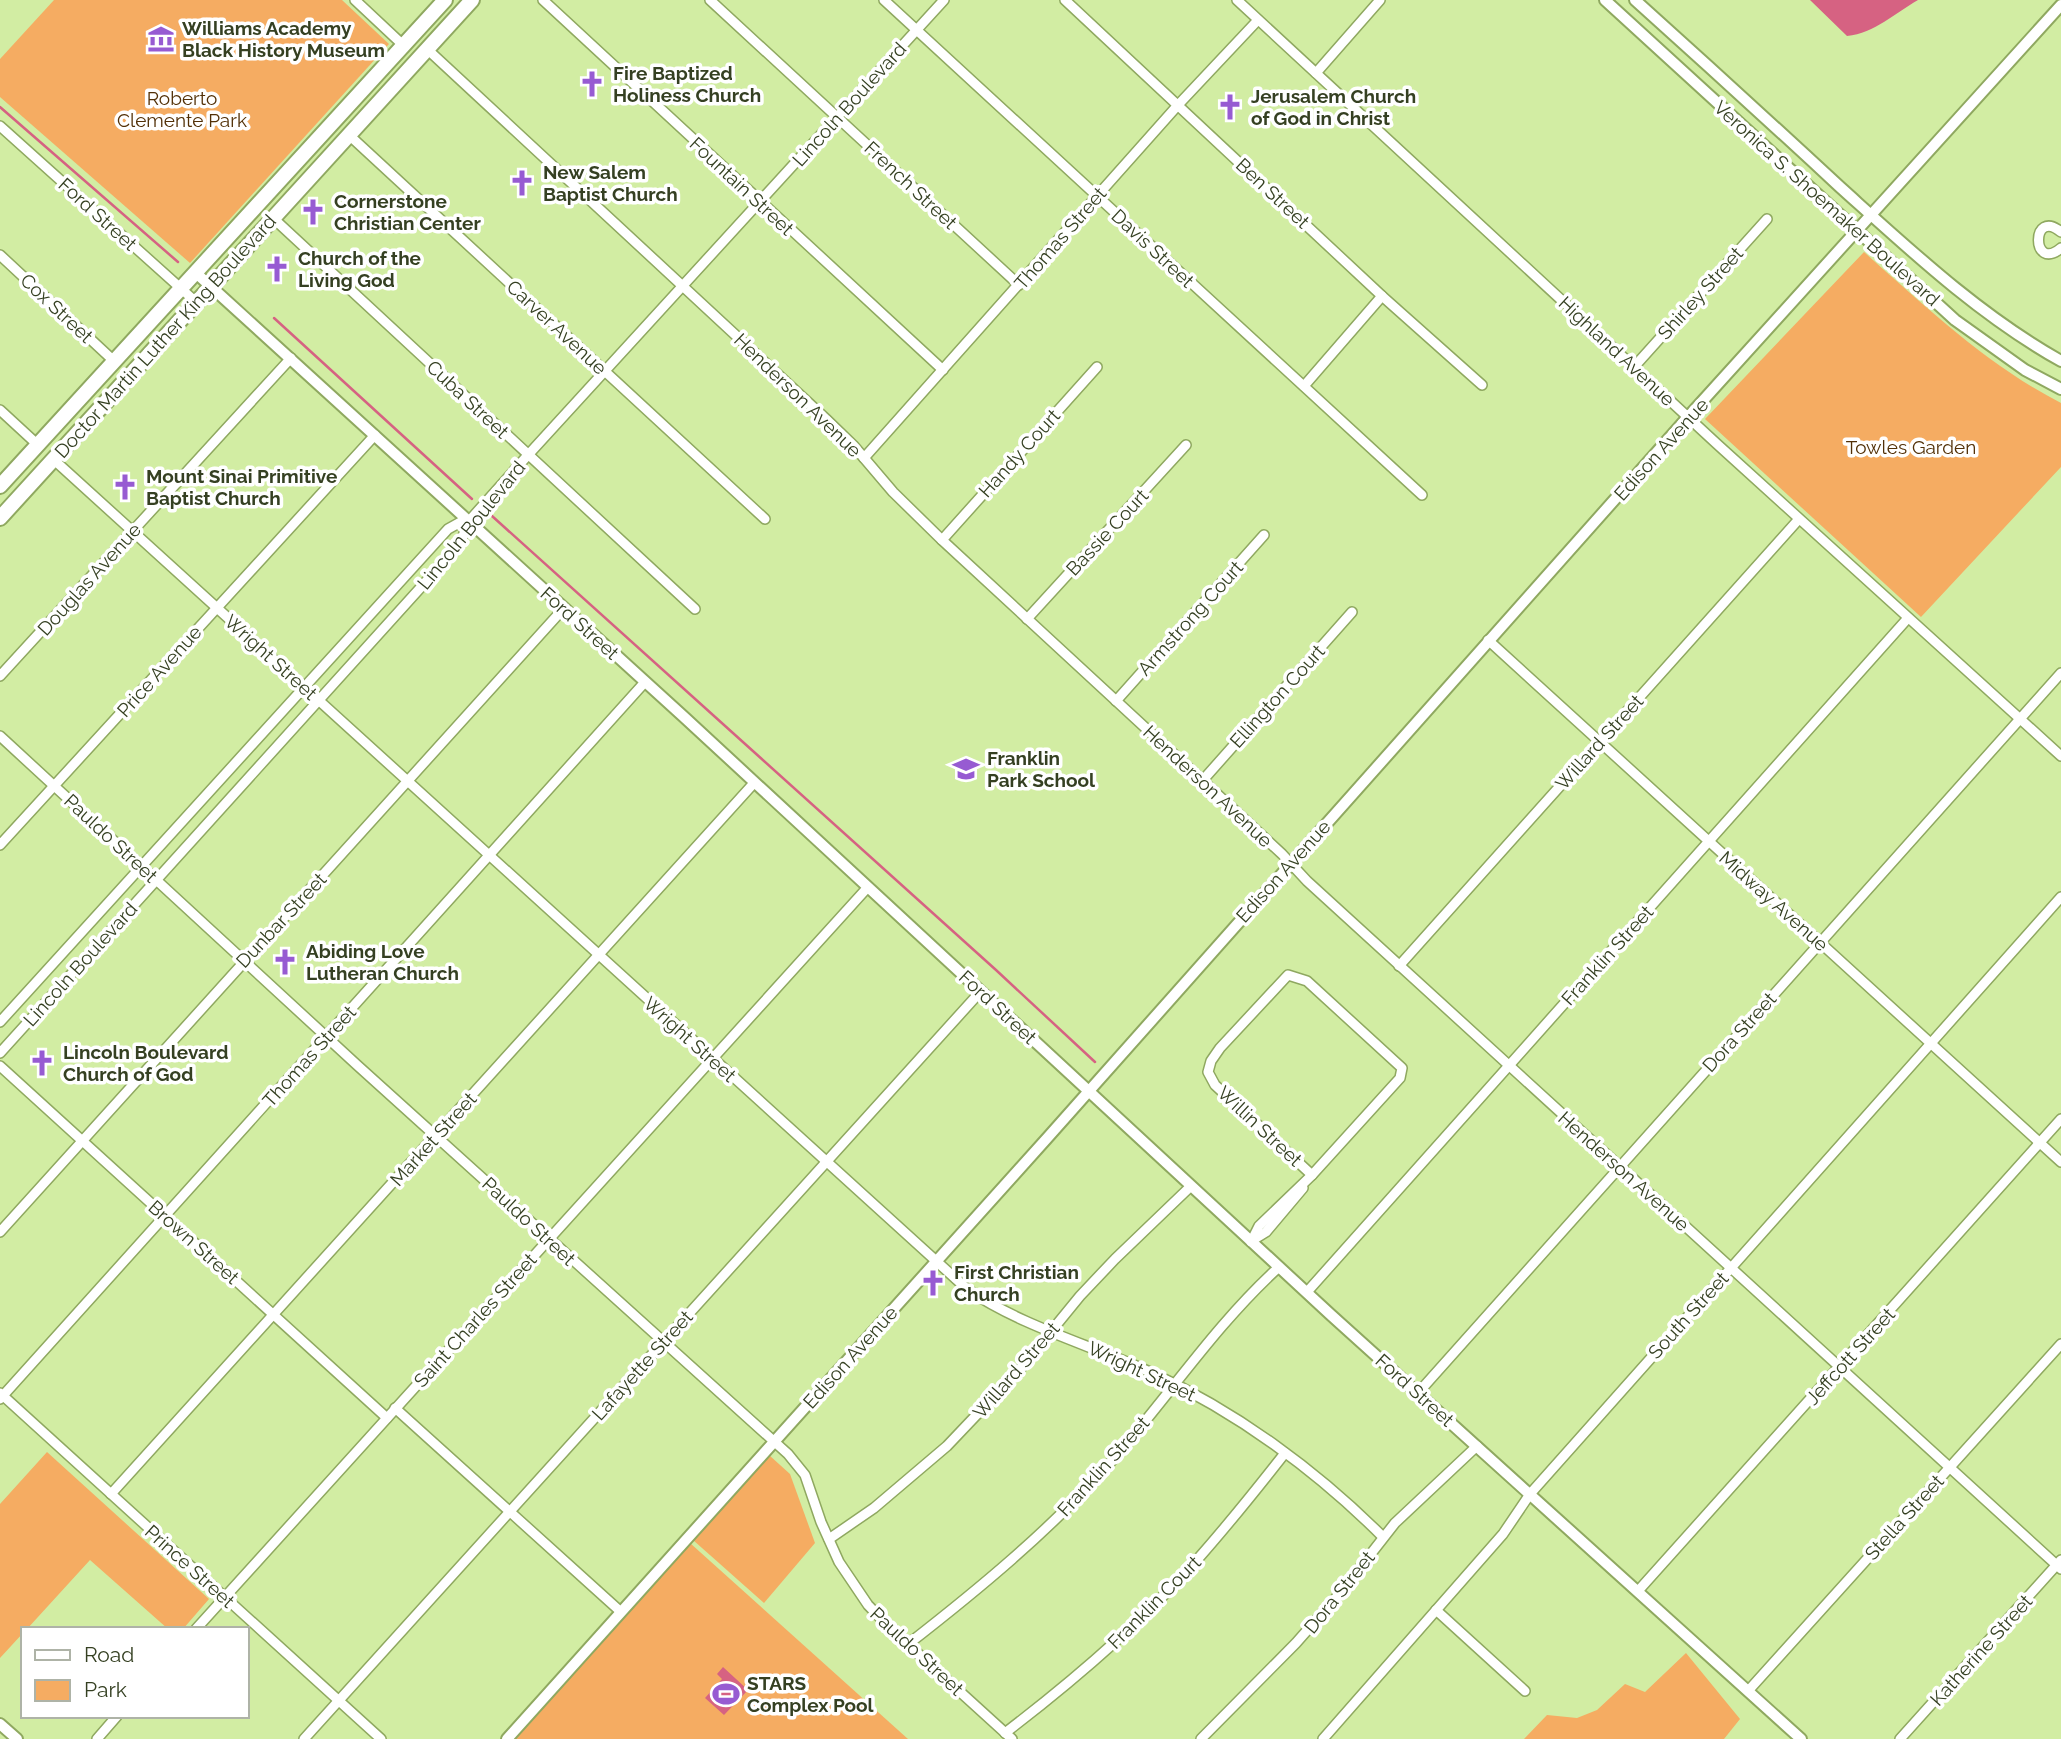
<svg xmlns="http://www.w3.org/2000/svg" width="2061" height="1739" font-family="Raleway,sans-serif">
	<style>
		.green { fill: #f5ac62 }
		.water { fill: #d66282 }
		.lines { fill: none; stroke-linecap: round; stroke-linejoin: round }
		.stream { stroke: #d66282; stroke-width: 2.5 }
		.minor-casing { stroke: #8fa860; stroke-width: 12 }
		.tertiary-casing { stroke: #8fa860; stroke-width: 14 }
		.primary-casing { stroke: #8fa860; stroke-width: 18 }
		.minor { stroke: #fff; stroke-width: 9 }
		.tertiary { stroke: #fff; stroke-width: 10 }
		.primary { stroke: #fff; stroke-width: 14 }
		.labels { text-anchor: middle; stroke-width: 7; stroke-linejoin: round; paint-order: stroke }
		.poi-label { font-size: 19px; font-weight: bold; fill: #354022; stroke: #fff; text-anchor: start }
		.park-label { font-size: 19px; fill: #523007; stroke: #fff }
		.street-label { font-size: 19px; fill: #354022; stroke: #fff }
	</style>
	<rect width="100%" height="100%" fill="#d2eda3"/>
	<g class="green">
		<polygon points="54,0 342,0 389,44 190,263 0,97 0,59"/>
		<path d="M1864,252C1926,307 1987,365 2061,403V467L1921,617L1705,419Z"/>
		<polygon points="47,1452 209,1599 183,1629 168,1629 90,1560 27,1629 23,1629 23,1633 0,1658 0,1504"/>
		<polygon points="769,1455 790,1474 815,1543 764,1603 693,1540"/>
		<polygon points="690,1543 908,1739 513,1739"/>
		<polygon points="1686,1653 1740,1719 1724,1739 1524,1739 1547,1715 1577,1718 1597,1710 1625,1684 1645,1692"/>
	</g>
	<g class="water">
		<path d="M1810,0H1918C1895,13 1875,33 1847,36Z"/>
		<polygon points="723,1667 748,1690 724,1715 705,1698 722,1679 717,1674"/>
	</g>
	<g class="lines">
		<g class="stream">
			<polyline points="0,107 178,262"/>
			<polyline points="274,318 472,499"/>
			<polyline points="492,516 996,970 1095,1062"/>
		</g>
		<g class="minor-casing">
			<g id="minor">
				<polyline points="355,0 403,45"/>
				<polyline points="543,0 943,370"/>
				<polyline points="710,0 1019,285"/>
				<polyline points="884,0 1422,495"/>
				<polyline points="1065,0 1382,296 1482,385"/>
				<polyline points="1237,0 1717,444 2061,756"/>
				<polyline points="427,49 826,419 853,445 893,492 942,540 1282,854 1307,881 2061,1569"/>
				<polyline points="1316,73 1380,0"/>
				<polyline points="0,126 196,302"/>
				<polyline points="349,135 765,519"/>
				<polyline points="273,218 695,609"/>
				<path d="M2061,232C2031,207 2031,273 2061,248"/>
				<polyline points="0,255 115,362"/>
				<polyline points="1634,367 1767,219"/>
				<polyline points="1304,386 1382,296"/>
				<polyline points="0,410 38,445"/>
				<polyline points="864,458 1178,105 1258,20"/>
				<path d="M53,459L967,1289C1023,1327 1091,1345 1152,1373C1237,1412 1317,1471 1383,1537"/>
				<polyline points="942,540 1097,367"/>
				<polyline points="1027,619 1186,445"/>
				<polyline points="1488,640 2061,1162"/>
				<polyline points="0,676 291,358"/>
				<polyline points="1116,701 1264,535"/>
				<polyline points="0,736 357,1065 788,1454 805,1475 821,1522 839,1562 868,1605 891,1629 1012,1739"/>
				<polyline points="1203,780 1352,612"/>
				<polyline points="0,845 375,435"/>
				<polyline points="1399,966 1799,519"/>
				<polygon points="1288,975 1307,981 1402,1068 1400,1078 1312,1175 1215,1085 1208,1072 1211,1061 1220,1048"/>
				<polyline points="0,1022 448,529 466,519"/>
				<polyline points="0,1053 422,586 461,541 469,521 528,455 944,0"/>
				<polyline points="0,1066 387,1418"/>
				<polyline points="0,1232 564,608"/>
				<polyline points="1253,1240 1266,1232 1303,1188"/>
				<polyline points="1251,1242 1259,1226 1312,1175"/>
				<polyline points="1307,1292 1908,618"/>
				<polyline points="0,1393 381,1739"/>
				<polyline points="1418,1393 2061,673"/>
				<polyline points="0,1399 645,682"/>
				<polyline points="395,1408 621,1612"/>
				<polyline points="111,1494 754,783"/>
				<polyline points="829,1539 874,1508 947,1446 1022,1367 1080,1296 1115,1259 1191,1186"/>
				<polyline points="1638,1591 2061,1119"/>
				<polyline points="1436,1610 1525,1691"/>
				<polyline points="196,1629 868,887"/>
				<path d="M907,1645C979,1589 1048,1532 1109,1464C1167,1399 1214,1326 1279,1267"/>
				<polyline points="1748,1691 2061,1344"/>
				<path d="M1005,1733C1073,1681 1139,1625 1196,1561C1227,1526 1256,1490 1285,1453"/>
				<polyline points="97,1739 117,1716"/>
				<polyline points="304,1739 981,991"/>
				<polyline points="1201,1739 1296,1643 1341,1592 1395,1523 1477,1446"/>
				<polyline points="1323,1739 1503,1534 1530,1494 2061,897"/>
				<polyline points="1900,1739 2061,1560"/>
			</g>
		</g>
		<g class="tertiary-casing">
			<g id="tertiary">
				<polyline points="1605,0 1955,320 2025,370 2061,389"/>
				<path d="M1635,0C1704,62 1772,124 1840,187C1910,250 1979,315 2061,361"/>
				<polyline points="196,273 684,717 1331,1315 1801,1739"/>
				<polyline points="0,1724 17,1739"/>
				<polyline points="507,1739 1049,1136 1688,417 2061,5"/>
			</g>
		</g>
		<g class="primary-casing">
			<g id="primary">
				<polyline points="0,486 445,0"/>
				<polyline points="0,518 472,0"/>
			</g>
		</g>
		<use href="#minor" class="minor"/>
		<use href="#tertiary" class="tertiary"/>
		<use href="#primary" class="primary"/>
	</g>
	<defs>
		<g id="museum-bare" transform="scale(2.1)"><path d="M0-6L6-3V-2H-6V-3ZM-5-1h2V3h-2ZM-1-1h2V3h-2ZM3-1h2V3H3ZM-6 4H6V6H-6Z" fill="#975bd2" stroke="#fff" stroke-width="2.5" paint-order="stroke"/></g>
		<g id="church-bare" transform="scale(2.1)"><path d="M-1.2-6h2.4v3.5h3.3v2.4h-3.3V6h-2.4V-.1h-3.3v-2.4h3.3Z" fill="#975bd2" stroke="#fff" stroke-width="2.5" paint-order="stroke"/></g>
		<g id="school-bare" transform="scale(2.1)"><path d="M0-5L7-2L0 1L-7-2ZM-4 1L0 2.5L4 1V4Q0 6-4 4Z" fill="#975bd2" stroke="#fff" stroke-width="2.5" paint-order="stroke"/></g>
		<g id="stadium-bare" transform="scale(2.1)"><path d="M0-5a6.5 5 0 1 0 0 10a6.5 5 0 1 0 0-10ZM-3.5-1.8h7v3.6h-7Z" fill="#975bd2" stroke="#fff" stroke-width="2.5" paint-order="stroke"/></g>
	</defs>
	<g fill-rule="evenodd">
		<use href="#museum-bare" x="161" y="39"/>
		<use href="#church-bare" x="592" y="84"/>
		<use href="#church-bare" x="1230" y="107"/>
		<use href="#church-bare" x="522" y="183"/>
		<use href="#church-bare" x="313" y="212"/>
		<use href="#church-bare" x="277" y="269"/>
		<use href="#church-bare" x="125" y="487"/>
		<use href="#school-bare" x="966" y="769"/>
		<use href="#church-bare" x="285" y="962"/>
		<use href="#church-bare" x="42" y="1063"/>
		<use href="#church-bare" x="933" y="1283"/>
		<use href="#stadium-bare" x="726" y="1694"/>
	</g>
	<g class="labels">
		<g class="poi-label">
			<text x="182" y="35">Williams Academy<tspan x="182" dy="22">Black History Museum</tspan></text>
			<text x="613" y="80">Fire Baptized<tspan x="613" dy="22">Holiness Church</tspan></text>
			<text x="1251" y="103">Jerusalem Church<tspan x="1251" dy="22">of God in Christ</tspan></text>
			<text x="543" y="179">New Salem<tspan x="543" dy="22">Baptist Church</tspan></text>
			<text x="334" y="208">Cornerstone<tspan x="334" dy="22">Christian Center</tspan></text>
			<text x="298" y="265">Church of the<tspan x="298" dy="22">Living God</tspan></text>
			<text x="146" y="483">Mount Sinai Primitive<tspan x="146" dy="22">Baptist Church</tspan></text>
			<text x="987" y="765">Franklin<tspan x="987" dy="22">Park School</tspan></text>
			<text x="306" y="958">Abiding Love<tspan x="306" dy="22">Lutheran Church</tspan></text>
			<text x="63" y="1059">Lincoln Boulevard<tspan x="63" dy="22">Church of God</tspan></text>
			<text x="954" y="1279">First Christian<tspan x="954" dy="22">Church</tspan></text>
			<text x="747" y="1690">STARS<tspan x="747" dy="22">Complex Pool</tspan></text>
		</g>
		<g class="park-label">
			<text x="182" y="105">Roberto<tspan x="182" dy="22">Clemente Park</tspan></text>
			<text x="1911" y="454">Towles Garden</text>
		</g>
		<g class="street-label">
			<text transform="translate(849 104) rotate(-48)" y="7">Lincoln Boulevard</text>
			<text transform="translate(911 185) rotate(43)" y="7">French Street</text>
			<text transform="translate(742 186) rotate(43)" y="7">Fountain Street</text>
			<text transform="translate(1273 193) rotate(43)" y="7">Ben Street</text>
			<text transform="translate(1827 203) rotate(42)" y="7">Veronica S. Shoemaker Boulevard</text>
			<text transform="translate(98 214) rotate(42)" y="7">Ford Street</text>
			<text transform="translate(1060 238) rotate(-49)" y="7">Thomas Street</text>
			<text transform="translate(1153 248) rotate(43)" y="7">Davis Street</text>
			<text transform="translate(1700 293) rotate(-48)" y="7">Shirley Street</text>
			<text transform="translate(57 308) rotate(43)" y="7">Cox Street</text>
			<text transform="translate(557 327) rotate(43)" y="7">Carver Avenue</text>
			<text transform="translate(165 336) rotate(-48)" y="7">Doctor Martin Luther King Boulevard</text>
			<text transform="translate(1617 351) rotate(43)" y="7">Highland Avenue</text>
			<text transform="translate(798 395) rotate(44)" y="7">Henderson Avenue</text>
			<text transform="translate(468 399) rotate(43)" y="7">Cuba Street</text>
			<text transform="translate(1661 449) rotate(-48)" y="7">Edison Avenue</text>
			<text transform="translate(1019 453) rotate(-48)" y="7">Handy Court</text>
			<text transform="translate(471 525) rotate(-51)" y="7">Lincoln Boulevard</text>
			<text transform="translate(1107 532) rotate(-47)" y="7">Bassie Court</text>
			<text transform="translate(89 579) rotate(-48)" y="7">Douglas Avenue</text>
			<text transform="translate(1190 618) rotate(-48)" y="7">Armstrong Court</text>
			<text transform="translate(580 623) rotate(42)" y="7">Ford Street</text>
			<text transform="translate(271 657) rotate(42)" y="7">Wright Street</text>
			<text transform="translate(159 671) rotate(-48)" y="7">Price Avenue</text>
			<text transform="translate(1277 696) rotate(-48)" y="7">Ellington Court</text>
			<text transform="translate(1599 742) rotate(-48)" y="7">Willard Street</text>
			<text transform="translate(1208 786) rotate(43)" y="7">Henderson Avenue</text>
			<text transform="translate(111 838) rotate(43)" y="7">Pauldo Street</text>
			<text transform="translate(1283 871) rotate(-48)" y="7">Edison Avenue</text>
			<text transform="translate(1774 901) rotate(42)" y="7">Midway Avenue</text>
			<text transform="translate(281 920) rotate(-47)" y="7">Dunbar Street</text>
			<text transform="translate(1607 955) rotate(-48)" y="7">Franklin Street</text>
			<text transform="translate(80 964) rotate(-48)" y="7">Lincoln Boulevard</text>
			<text transform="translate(998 1007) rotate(43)" y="7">Ford Street</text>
			<text transform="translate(1739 1032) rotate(-48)" y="7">Dora Street</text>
			<text transform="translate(690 1039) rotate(42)" y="7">Wright Street</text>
			<text transform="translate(309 1056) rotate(-48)" y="7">Thomas Street</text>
			<text transform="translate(1260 1126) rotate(43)" y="7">Willin Street</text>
			<text transform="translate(433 1139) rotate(-48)" y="7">Market Street</text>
			<text transform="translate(1624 1171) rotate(42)" y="7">Henderson Avenue</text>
			<text transform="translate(529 1221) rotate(43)" y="7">Pauldo Street</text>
			<text transform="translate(194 1242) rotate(42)" y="7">Brown Street</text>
			<text transform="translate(1688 1315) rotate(-48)" y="7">South Street</text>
			<text transform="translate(475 1320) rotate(-48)" y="7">Saint Charles Street</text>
			<text transform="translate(1850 1356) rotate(-48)" y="7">Jeffcott Street</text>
			<text transform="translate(850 1357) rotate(-48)" y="7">Edison Avenue</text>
			<text transform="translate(642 1365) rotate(-48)" y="7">Lafayette Street</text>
			<text transform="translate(1016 1370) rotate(-49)" y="7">Willard Street</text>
			<text transform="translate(1142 1371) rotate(25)" y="7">Wright Street</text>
			<text transform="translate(1415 1390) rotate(42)" y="7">Ford Street</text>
			<text transform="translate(1103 1466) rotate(-48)" y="7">Franklin Street</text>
			<text transform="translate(1904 1517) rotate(-48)" y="7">Stella Street</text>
			<text transform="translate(190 1566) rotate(42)" y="7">Prince Street</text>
			<text transform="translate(1339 1592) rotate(-51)" y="7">Dora Street</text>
			<text transform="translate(1154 1602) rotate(-45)" y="7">Franklin Court</text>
			<text transform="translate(1981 1650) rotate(-48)" y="7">Katherine Street</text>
			<text transform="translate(917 1651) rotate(43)" y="7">Pauldo Street</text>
		</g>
	</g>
	<rect x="21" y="1627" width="228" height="91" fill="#ffffff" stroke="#aeb3a7" stroke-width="2"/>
	<rect x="35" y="1650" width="35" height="10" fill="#ffffff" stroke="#aeb3a7" stroke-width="2"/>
	<text x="84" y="1662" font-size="21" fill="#354022">Road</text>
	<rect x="35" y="1680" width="35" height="21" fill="#f5ac62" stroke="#aeb3a7" stroke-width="2"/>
	<text x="84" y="1697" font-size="21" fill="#354022">Park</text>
</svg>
